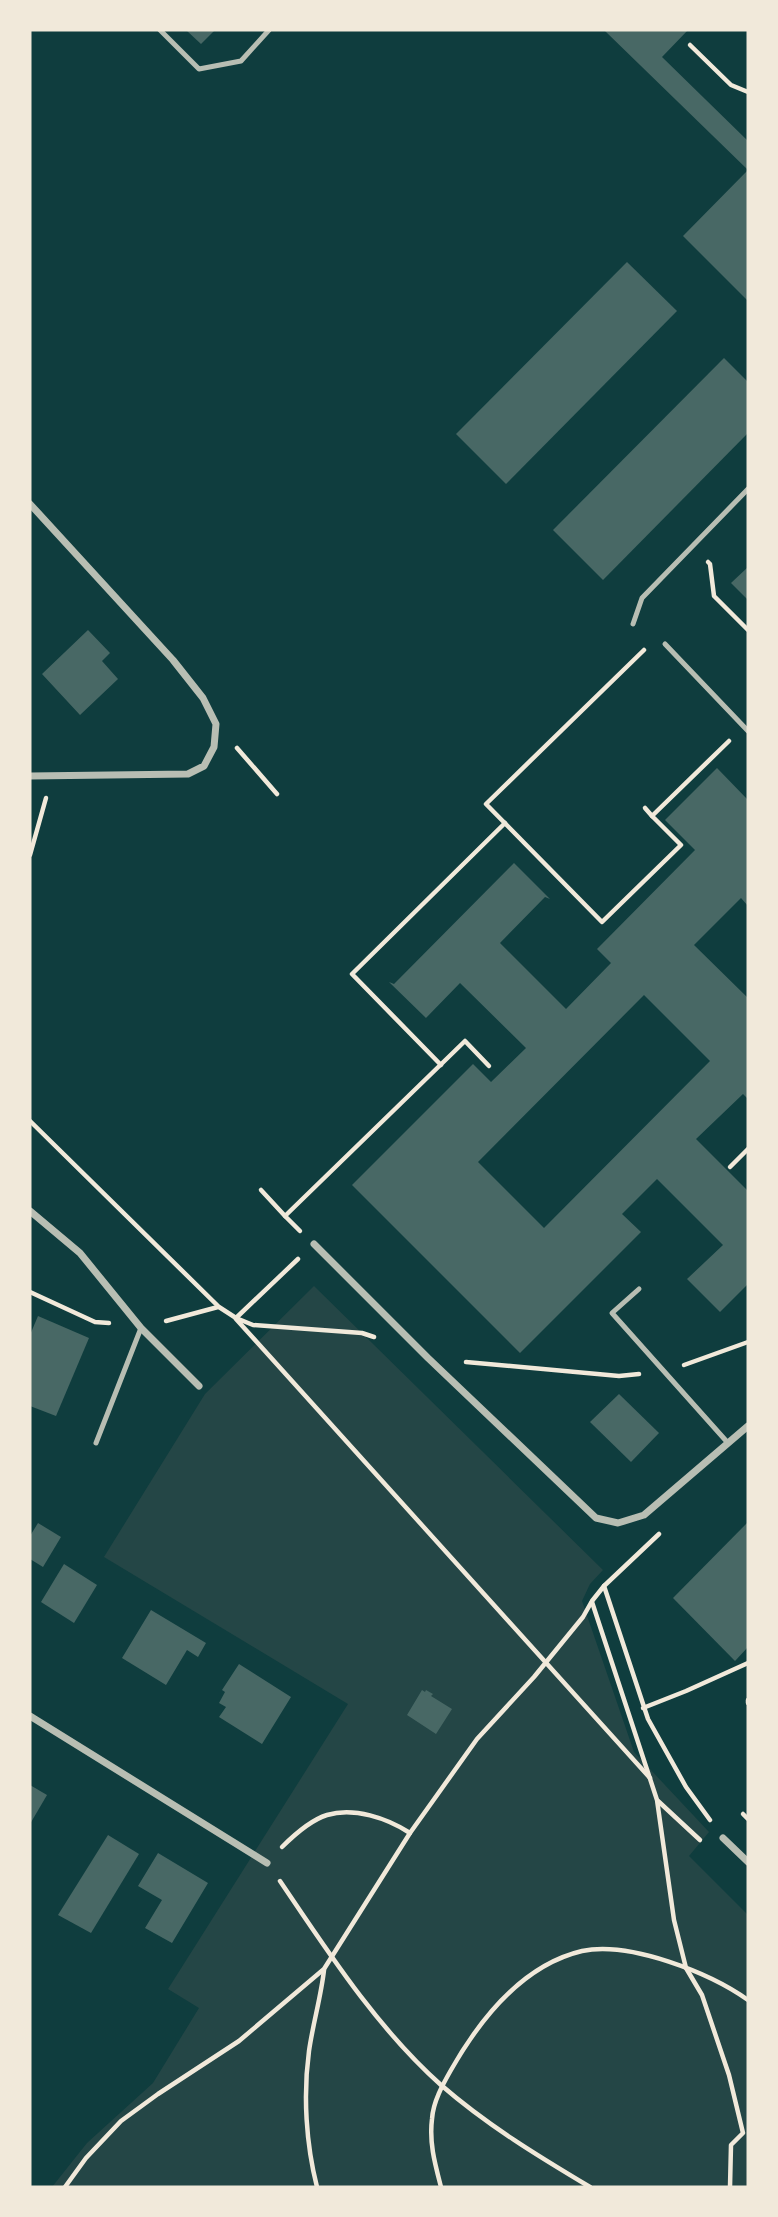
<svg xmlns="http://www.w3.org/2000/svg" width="778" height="2217" font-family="Cabin,sans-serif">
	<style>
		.green { fill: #244646 }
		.building { fill: #486865; fill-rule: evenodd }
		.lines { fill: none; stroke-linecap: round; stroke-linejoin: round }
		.path { stroke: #f1e9da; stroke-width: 4.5 }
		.service { stroke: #b8beb3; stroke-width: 5 }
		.minor { stroke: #b8beb3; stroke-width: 7 }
	</style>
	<rect width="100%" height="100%" fill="#0f3d3e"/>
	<polygon class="green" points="314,1286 603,1570 590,1584 582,1601 634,1752 709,1832 689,1856 748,1915 748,2187 52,2187 87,2143 153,2083 199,2008 168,1989 348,1704 104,1557 205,1394"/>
	<g class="building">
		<polygon points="186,30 215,30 201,44"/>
		<polygon points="606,30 688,30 662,57 748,141 748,301 683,236 748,170 605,31"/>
		<polygon points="627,262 677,311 506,484 456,434"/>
		<polygon points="724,358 748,382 748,433 603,580 553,530"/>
		<polygon points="748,567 748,600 731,583"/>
		<polygon points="88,630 110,653 102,661 118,679 80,715 42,674"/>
		<path d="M717,768L748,800V906L741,898L694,945L748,998V1099L743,1094L696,1139L748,1191V1284L720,1312L687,1279L723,1245L657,1179L622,1214L641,1232L520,1353L352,1185L473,1064L491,1082L526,1048L460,983L426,1018L389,982L394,984L514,863L550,899L545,897L500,943L566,1009L611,963L597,949L695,850L665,820ZM644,995L710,1061L544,1228L478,1162Z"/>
		<polygon points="38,1316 89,1338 56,1416 30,1406 30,1335"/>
		<polygon points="619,1394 659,1433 631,1462 590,1422"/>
		<polygon points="748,1522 748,1647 735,1661 673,1598"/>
		<polygon points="38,1523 61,1537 43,1567 30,1559 30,1536"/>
		<polygon points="64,1564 97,1585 74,1623 41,1602"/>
		<polygon points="151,1610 206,1643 198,1657 187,1650 166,1685 122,1658"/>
		<polygon points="239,1664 291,1697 262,1744 219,1717 226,1707 219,1703 225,1692 222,1690"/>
		<polygon points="422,1690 425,1692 426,1690 433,1694 431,1696 452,1709 436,1734 407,1715"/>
		<polygon points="30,1785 47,1795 30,1824"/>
		<polygon points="108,1835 139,1854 91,1933 58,1915"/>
		<polygon points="158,1853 208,1883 172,1943 145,1928 162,1900 138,1886"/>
	</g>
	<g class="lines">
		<g class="path">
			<polyline points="690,45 731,85 748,92"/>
			<polyline points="708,562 710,564 714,596 748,630"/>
			<polyline points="644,650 486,804 602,922 681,845 652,816 729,741"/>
			<polyline points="237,748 277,794"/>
			<polyline points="645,808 652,816"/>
			<polyline points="30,855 46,798"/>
			<polyline points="441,1065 352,974 505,823"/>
			<polyline points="30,1121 219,1307 236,1318 253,1325 362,1333 374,1337"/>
			<polyline points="730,1167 748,1149"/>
			<polyline points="261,1190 285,1216"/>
			<polyline points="300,1231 285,1216 465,1041 489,1066"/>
			<polyline points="30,1292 95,1322 109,1323"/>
			<polyline points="236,1318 298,1259"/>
			<polyline points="236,1319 650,1778"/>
			<polyline points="166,1321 218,1307"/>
			<polyline points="466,1362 619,1376 639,1374"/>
			<polyline points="684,1365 748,1342"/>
			<polyline points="659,1534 604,1586 648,1719 686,1787 710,1820"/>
			<polyline points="592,1602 657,1800 674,1920 686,1968 702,1995 729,2075 743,2133 731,2145 730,2187"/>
			<polyline points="748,1700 748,1703"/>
			<polyline points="643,1708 686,1691 748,1663"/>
			<polyline points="658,1801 700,1840"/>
			<polyline points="743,1814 748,1819"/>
			<path d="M282,1847C293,1836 311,1820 327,1815C354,1807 387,1818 410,1833"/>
			<path d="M280,1881C328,1952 377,2028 441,2085C487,2125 538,2156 590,2187"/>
			<polyline points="65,2187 86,2158 121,2121 158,2094 239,2041 324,1969 410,1833 477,1739 534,1677 583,1617 592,1601 604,1586"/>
			<path d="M317,2187C306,2144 303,2095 309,2051C313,2023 321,1997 324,1970"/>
			<path d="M441,2187C435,2164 429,2143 432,2119C433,2102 443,2084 451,2070C480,2019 523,1965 582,1951C630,1941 710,1973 748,2000"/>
		</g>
		<g class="service">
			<polyline points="160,30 199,69 241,61 269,30"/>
			<polyline points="633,624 642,598 748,489"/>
			<polyline points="665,644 748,731"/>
			<polyline points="639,1289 612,1313 728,1443"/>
			<polyline points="96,1443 141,1328"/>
		</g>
		<g class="minor">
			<polyline points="30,504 173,660 203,698 216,724 214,747 204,766 188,774 30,776"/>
			<polyline points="30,1211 80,1253 141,1328 199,1386"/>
			<polyline points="314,1244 428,1358 596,1518 618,1523 644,1515 748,1426"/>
			<polyline points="30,1716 267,1863"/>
			<polyline points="723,1838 748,1862"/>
		</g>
	</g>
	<rect width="778" height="2217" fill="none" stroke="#f1e9da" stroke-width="63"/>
</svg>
